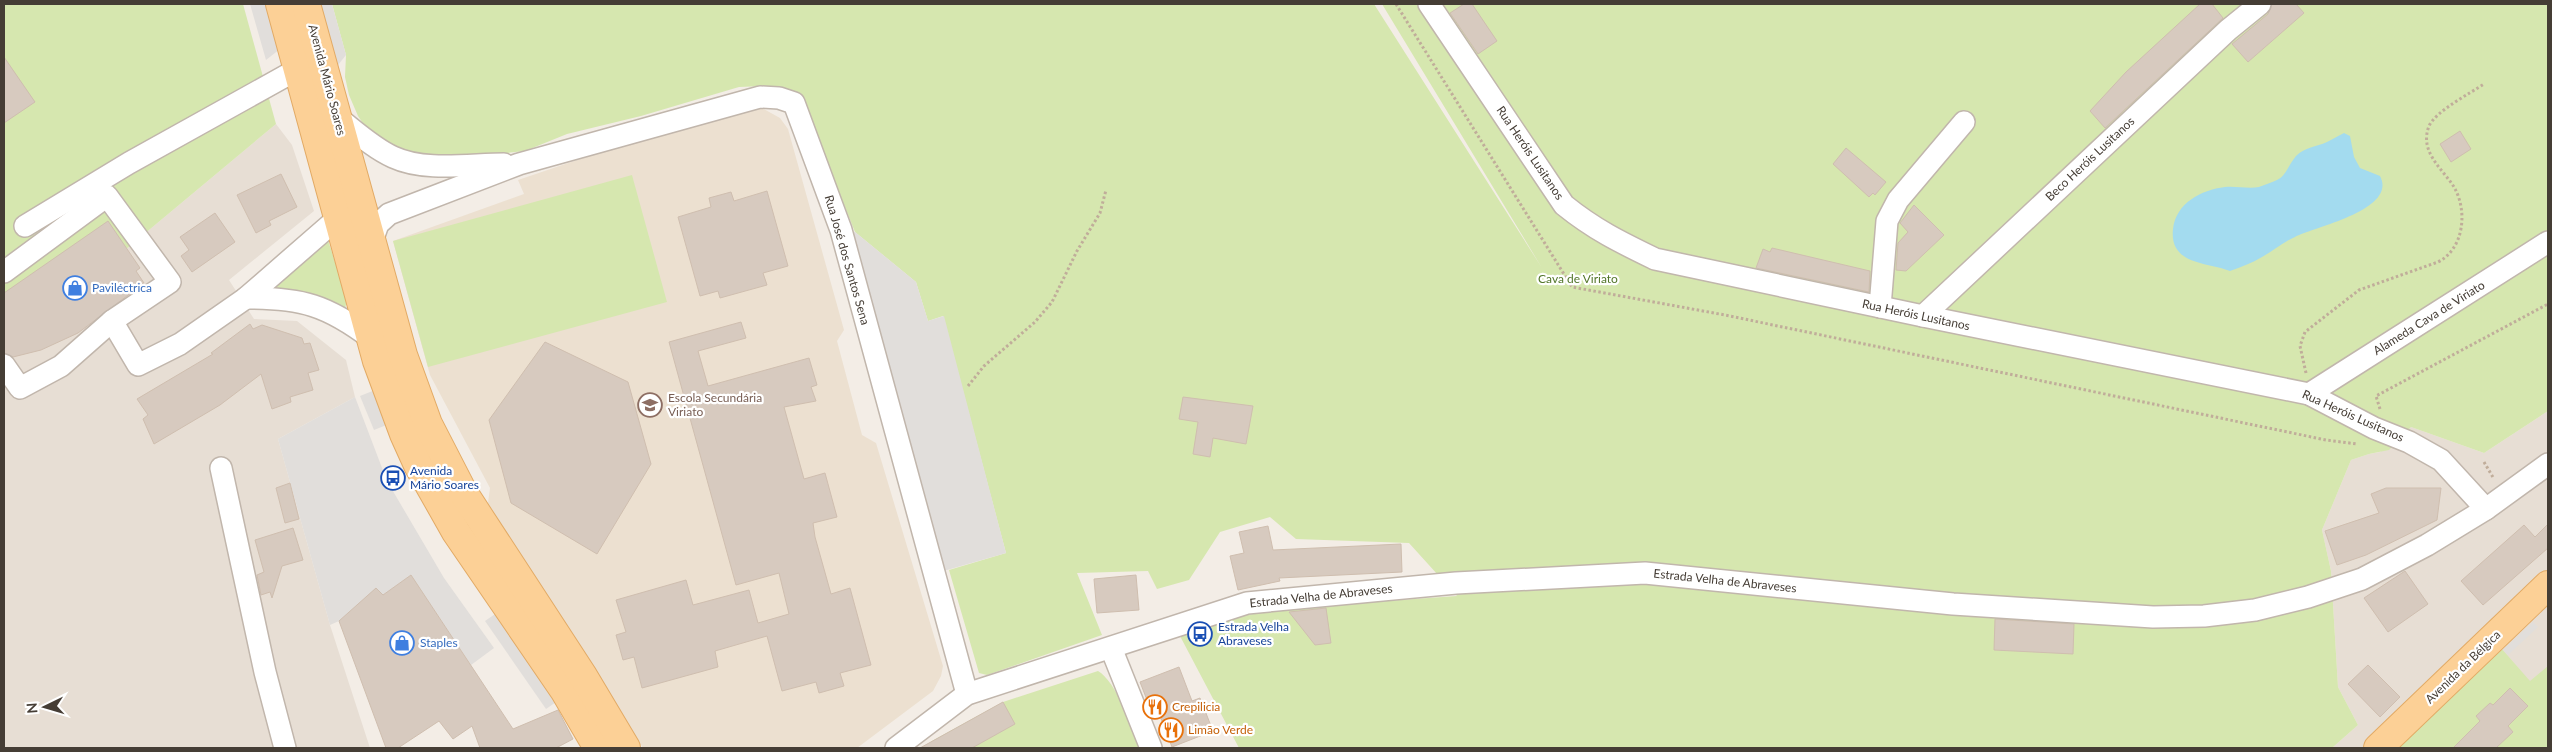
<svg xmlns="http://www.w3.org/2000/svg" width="2552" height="752" font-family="Lato,sans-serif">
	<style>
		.residential { fill: #e7ded4 }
		.education { fill: #ece0d0 }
		.green { fill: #d6e7af }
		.parking { fill: #e1dedb }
		.water { fill: #a3dbef }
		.building { fill: #d7cabf; stroke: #cfbeaf }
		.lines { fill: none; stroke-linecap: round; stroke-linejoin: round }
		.minor-casing { stroke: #c1b6ac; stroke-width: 24 }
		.major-casing { stroke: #e2aa65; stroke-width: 30 }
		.path { stroke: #c0ad9a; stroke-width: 3; stroke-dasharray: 2.5 2.5; stroke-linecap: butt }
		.minor { stroke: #fff; stroke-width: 21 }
		.major { stroke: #fcd096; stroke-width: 28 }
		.labels { text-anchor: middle; stroke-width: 4.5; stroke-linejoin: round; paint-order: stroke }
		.street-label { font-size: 12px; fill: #453d35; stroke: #fff }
		.park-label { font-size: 12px; fill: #52762a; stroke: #fff }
		.shop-label { font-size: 12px; fill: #366cbe; stroke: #fff; text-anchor: start }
		.education-label { font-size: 12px; fill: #785e54; stroke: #fff; text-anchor: start }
		.transit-label { font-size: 12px; fill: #164399; stroke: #fff; text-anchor: start }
		.food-label { font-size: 12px; fill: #c56008; stroke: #fff; text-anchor: start }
	</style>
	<rect width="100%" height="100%" fill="#f3ede6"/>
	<g class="residential">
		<polygon points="276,124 292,145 314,211 229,280 254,319 297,321 346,360 355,397 278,439 330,625 370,748 4,748 4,351"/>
		<polygon points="2548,411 2548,748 2332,748 2358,725 2338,687 2331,571 2322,530 2351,460 2369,454 2380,452 2411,427 2484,453"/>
	</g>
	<polygon class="education" points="762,108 780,118 788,129 844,330 837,341 862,435 876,443 943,666 941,676 933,691 857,748 643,748 488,503 490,488 430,375 393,241 524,194 518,180 592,155"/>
	<g class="green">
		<polygon points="4,4 243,4 276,124 4,351"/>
		<polygon points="332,4 1374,4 1542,268 1382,4 2548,4 2548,411 2484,453 2411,427 2389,450 2369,454 2351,460 2322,530 2331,571 2338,687 2358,725 2332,748 1239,748 1180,636 1236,617 1286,608 1457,596 1409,543 1296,539 1270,517 1220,532 1189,580 1157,589 1148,571 1077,573 1102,635 987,675 979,673 949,570 1006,553 943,316 928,321 916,282 855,232 804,106 783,89 766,86 739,87 641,116 567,134 525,151 470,157 424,155 388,146 371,135 358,116 349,95 345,77 346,55"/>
		<polygon points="632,175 667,302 428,367 393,241"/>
		<polygon points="328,240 347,300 345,309 268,291"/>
		<polygon points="2501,648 2530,681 2548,666 2548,748 2396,748"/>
		<path d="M1098,671C1116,681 1133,729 1141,748H924L932,741L1003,702Z"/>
	</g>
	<g class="parking">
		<polygon points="250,4 267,4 280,49 266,60"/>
		<polygon points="315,4 332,4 346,55 334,70"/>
		<polygon points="855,232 916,282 928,321 944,316 1006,553 940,572 846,233"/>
		<polygon points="375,390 389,424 374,430 360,396"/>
		<polygon points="355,397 387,481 444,578 494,648 471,665 411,575 383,595 376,589 339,621 330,625 278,439"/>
		<polygon points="498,612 559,700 546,709 485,621"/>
		<polygon points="2533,622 2538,627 2508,655 2503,650"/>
	</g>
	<path class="water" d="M2344,133L2350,136L2354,157L2360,168L2380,176C2398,210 2314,227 2295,237C2283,242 2273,251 2262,257C2252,263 2241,267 2230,271C2207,262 2169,265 2173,229C2176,203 2201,190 2225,187C2236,186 2249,189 2259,187C2265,185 2272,182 2277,180C2286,176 2289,164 2296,156C2305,147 2316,147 2327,142C2333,139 2338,136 2344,133Z"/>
	<g class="building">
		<polygon points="1464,4 1472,4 1497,41 1478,54 1450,13"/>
		<polygon points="2200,4 2212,4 2223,18 2105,128 2090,111 2126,72"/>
		<polygon points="2272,4 2296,4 2304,13 2248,62 2232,44 2268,14"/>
		<polygon points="4,57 35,102 4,123"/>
		<polygon points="2460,131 2471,149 2451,162 2440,144"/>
		<polygon points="1846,148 1886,182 1875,195 1873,193 1869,197 1833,164"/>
		<polygon points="281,174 297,207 269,221 271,225 256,233 237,195"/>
		<polygon points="767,191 788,266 763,273 767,285 720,298 718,291 700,296 678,217 711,207 709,198 731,192 734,201"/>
		<polygon points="1914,205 1944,235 1906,271 1896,270 1898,243 1908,232 1900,223"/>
		<polygon points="215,213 235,242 192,272 181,256 189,250 180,237"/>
		<polygon points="108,221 140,268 136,271 144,283 78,333 41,350 13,357 4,353 4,293"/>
		<polygon points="1772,248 1870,271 1869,292 1756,268 1763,249 1770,252"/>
		<polygon points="741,322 746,338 698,351 708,386 809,358 817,385 811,387 816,401 784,407 804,479 825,473 837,517 813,523 815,537 831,594 850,588 871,665 840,673 844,686 819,693 816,682 782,691 767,636 715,651 718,667 642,688 634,657 623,660 616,635 626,632 616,600 686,580 693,605 749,590 758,623 789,614 779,573 736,585 669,342"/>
		<polygon points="250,324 253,329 262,325 302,338 304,344 310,343 319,370 308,373 313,390 290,397 291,402 272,409 261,374 220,405 154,444 143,419 148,415 137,399 213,354 211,353"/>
		<polygon points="545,342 628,382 651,464 597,554 511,503 489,420"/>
		<polygon points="1183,397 1253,406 1246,444 1213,438 1210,457 1193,454 1198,422 1179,419"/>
		<polygon points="290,483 299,519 285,523 276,488"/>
		<polygon points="2386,488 2441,488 2437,520 2366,555 2337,565 2325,531 2379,513 2371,494"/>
		<polygon points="2548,524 2548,548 2483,605 2461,581 2524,525 2535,537"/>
		<polygon points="1268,526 1273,550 1401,544 1402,572 1279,578 1280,581 1238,590 1230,556 1244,553 1239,532"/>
		<polygon points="293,528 303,560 282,566 272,598 270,592 261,595 257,575 264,572 255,540"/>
		<polygon points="2405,571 2428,604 2388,632 2364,598"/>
		<polygon points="411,575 513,729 558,710 573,739 556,748 480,748 472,726 453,739 439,721 398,748 386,748 339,621 376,588 383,595"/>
		<polygon points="1136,575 1139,610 1097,613 1094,579"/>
		<polygon points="1326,608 1331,643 1315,645 1289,612"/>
		<polygon points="1995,619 2074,624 2073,654 1994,650"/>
		<polygon points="2368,665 2400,697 2380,717 2348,684"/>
		<polygon points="1179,667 1192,701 1200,698 1213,731 1172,747 1160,716 1154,718 1140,682"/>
		<polygon points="2510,688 2528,706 2508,726 2513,732 2496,748 2453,748 2480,721 2476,716 2490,703 2493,705"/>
		<polygon points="1003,702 1015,724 972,748 920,748"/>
	</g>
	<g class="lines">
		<g class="minor-casing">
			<g id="minor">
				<path d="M1429,4L1564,205C1595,230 1620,242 1655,259L1923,316L2309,394L2374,428L2409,442L2441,460L2486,509"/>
				<path d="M337,117C355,131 373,148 393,157C425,172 470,164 504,164"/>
				<polyline points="25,226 129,163 298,69"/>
				<polyline points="371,244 378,224 389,214 519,164 760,97 779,98 794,103 841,230 967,694"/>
				<polyline points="4,272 107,196 170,282 112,321 61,366 20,388 4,365"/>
				<path d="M246,298C302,298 327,305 372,339"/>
				<polyline points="1880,307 1887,221 1898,200 1964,122"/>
				<polyline points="1923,316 2228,30 2260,4"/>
				<polyline points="112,321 138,365 180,344 246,298 338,218"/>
				<polyline points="2309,394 2548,242"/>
				<polyline points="221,468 265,672 285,748"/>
				<polyline points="1111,648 1151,748"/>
				<polyline points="896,748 967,694 1247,603 1456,583 1645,573 1953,604 2153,617 2204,616 2255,610 2308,597 2362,579 2427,545 2486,509 2548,464"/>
			</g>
		</g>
		<g class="major-casing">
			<g id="major">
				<polyline points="280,4 377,361 404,434 418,465 456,532 564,690 598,748"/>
				<polyline points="306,4 403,355 428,424 463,492 583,676 626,748"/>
				<polyline points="2378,748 2548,585"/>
			</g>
		</g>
		<g class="path">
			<polyline points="1396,4 1572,287 1725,315 2326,440 2357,444"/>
			<path d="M2306,373L2300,346L2305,332L2359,290L2438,262C2464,249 2468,211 2454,187C2442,168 2419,152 2429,126C2436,111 2469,94 2484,84"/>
			<polyline points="968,386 984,366 1035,322 1052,302 1077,251 1100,213 1106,190"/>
			<polyline points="2380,409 2376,396 2548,304"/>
			<polyline points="2484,462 2494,479"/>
		</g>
		<use href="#minor" class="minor"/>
		<use href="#major" class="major"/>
	</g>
	<defs>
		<g id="shop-ring" transform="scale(1.25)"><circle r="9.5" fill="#fff" stroke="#3f7fe0" stroke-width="1.5"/><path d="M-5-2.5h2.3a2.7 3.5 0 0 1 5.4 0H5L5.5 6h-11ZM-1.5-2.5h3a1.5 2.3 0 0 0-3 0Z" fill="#3f7fe0"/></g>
		<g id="school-ring" transform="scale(1.25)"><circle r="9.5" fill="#fff" stroke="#8d6e63" stroke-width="1.5"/><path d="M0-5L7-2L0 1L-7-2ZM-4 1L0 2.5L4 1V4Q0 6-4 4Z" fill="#8d6e63"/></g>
		<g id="bus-ring" transform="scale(1.25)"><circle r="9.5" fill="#fff" stroke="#1a4fb4" stroke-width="1.5"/><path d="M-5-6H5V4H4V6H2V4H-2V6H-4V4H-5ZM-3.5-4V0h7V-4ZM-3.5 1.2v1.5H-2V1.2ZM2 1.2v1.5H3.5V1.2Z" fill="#1a4fb4"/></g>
		<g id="restaurant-ring" transform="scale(1.25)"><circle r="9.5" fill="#fff" stroke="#e8710a" stroke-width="1.5"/><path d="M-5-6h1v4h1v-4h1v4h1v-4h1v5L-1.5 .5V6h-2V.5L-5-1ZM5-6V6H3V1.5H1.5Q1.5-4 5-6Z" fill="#e8710a"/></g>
	</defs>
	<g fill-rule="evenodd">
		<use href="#shop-ring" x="75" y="288"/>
		<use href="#school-ring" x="650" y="405"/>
		<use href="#bus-ring" x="393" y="478"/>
		<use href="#bus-ring" x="1200" y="634"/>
		<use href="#shop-ring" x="402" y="643"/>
		<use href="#restaurant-ring" x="1155" y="707"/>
		<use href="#restaurant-ring" x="1171" y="730"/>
	</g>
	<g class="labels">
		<g class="street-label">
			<text transform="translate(327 80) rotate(75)" y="4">Avenida Mário Soares</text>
			<text transform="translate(1530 153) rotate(56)" y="4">Rua Heróis Lusitanos</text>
			<text transform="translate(2090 159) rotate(-43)" y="4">Beco Heróis Lusitanos</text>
			<text transform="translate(847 260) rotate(74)" y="4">Rua José dos Santos Sena</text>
			<text transform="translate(1916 315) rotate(12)" y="4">Rua Heróis Lusitanos</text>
			<text transform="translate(2429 318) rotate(-32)" y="4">Alameda Cava de Viriato</text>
			<text transform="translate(2353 416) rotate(24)" y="4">Rua Heróis Lusitanos</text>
			<text transform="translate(1725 581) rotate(6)" y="4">Estrada Velha de Abraveses</text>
			<text transform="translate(1321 596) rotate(-6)" y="4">Estrada Velha de Abraveses</text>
			<text transform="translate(2463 667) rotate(-44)" y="4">Avenida da Bélgica</text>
		</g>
		<g class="park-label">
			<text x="1578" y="283">Cava de Viriato</text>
		</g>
		<g class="shop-label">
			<text x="92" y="292">Paviléctrica</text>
			<text x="420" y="647">Staples</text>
		</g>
		<g class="education-label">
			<text x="668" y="402">Escola Secundária<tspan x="668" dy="14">Viriato</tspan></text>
		</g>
		<g class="transit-label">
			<text x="410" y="475">Avenida<tspan x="410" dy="14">Mário Soares</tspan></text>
			<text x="1218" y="631">Estrada Velha<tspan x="1218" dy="14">Abraveses</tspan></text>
		</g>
		<g class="food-label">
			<text x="1172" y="711">Crepilicia</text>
			<text x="1188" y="734">Limão Verde</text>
		</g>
	</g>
	<rect width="2552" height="752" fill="none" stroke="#453d35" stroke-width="10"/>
	<g transform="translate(45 707) rotate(265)" stroke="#ffffff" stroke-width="4" paint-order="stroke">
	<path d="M0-4L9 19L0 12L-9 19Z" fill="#453d35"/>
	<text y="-8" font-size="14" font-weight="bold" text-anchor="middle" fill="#453d35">N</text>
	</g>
</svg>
